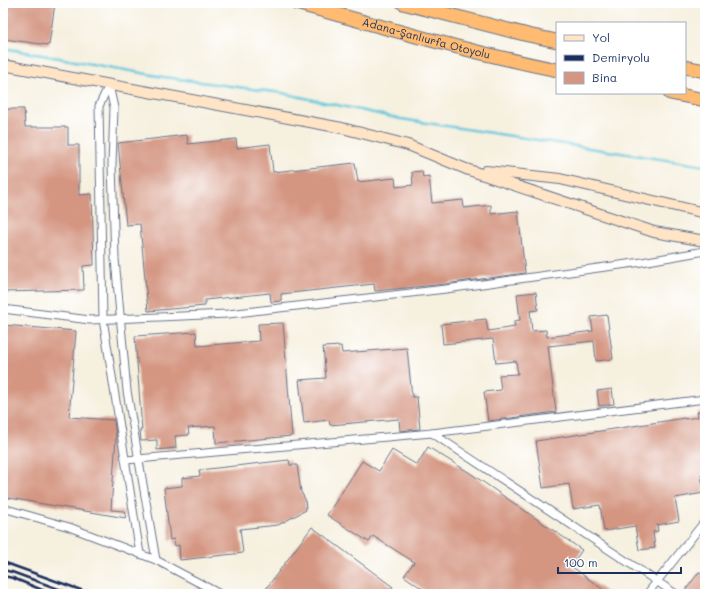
<svg xmlns="http://www.w3.org/2000/svg" width="708" height="597" font-family="Mali,sans-serif">
	<style>
		.lines { fill: none; stroke-linecap: round; stroke-linejoin: round }
		.stream { stroke: #61c8dd; stroke-width: 2.5 }
		.building { fill: #d49581 }
		.minor-casing { stroke: #68738b; stroke-width: 9 }
		.secondary-casing { stroke: #68738b; stroke-width: 12 }
		.motorway-casing { stroke: #68738b; stroke-width: 15 }
		.minor { stroke: #fff; stroke-width: 7 }
		.secondary { stroke: #ffe4c6; stroke-width: 10 }
		.motorway { stroke: #febb71; stroke-width: 13 }
		.rail { stroke: #1b2f5e; stroke-width: 2.5 }
		.labels { text-anchor: middle; stroke-width: 3; stroke-linejoin: round; paint-order: stroke }
		.street-label { font-size: 11px; fill: #1b2f5e; stroke: #fff }
	</style>
	<rect width="100%" height="100%" fill="#fff"/>
	<filter id="ink" filterUnits="userSpaceOnUse"><feTurbulence type="fractalNoise" baseFrequency=".025" numOctaves="2"/><feDisplacementMap in="SourceGraphic" scale="8" xChannelSelector="R" yChannelSelector="G"/><feConvolveMatrix kernelMatrix="1 2 1 2 8 2 1 2 1" color-interpolation-filters="sRGB"/></filter>
	<filter id="wash" filterUnits="userSpaceOnUse"><feTurbulence type="fractalNoise" baseFrequency=".012" numOctaves="4" result="noise"/><feDisplacementMap in="SourceGraphic" scale="16" xChannelSelector="R" yChannelSelector="G"/><feGaussianBlur stdDeviation="0.9" result="paint"/><feColorMatrix in="noise" values="0 0 0 0 0 0 0 0 0 0 0 0 0 0 0 0 0 1.4 0 .05"/><feComposite in="paint" operator="in"/></filter>
	<g filter="url(#wash)">
		<rect width="100%" height="100%" fill="#f6f0df"/>
		<g class="lines">
			<polyline class="stream" points="3,48 164,77 282,93 401,119 705,166"/>
		</g>
		<g id="blocks">
			<g class="building">
				<polygon points="3,3 55,3 49,45 3,39"/>
				<polygon points="3,109 24,109 25,127 68,127 68,145 79,145 79,195 92,194 94,265 83,266 84,290 3,292"/>
				<polygon points="187,135 188,144 236,139 237,148 270,144 273,172 355,163 358,182 395,178 396,187 413,185 412,172 422,171 423,177 429,176 432,203 463,200 464,208 491,205 491,214 518,211 525,273 445,284 375,291 374,284 281,294 281,301 271,302 270,293 205,300 205,306 148,311 140,224 126,225 118,143"/>
				<polygon points="536,292 538,310 530,311 532,331 546,330 547,337 593,331 591,317 607,315 613,359 596,361 594,341 548,346 556,412 488,421 484,392 501,390 499,375 518,374 516,361 496,363 493,339 443,344 441,324 486,319 488,331 515,327 514,321 520,320 517,294"/>
				<polygon points="283,323 292,436 216,443 215,426 188,428 189,435 175,436 176,448 157,450 157,440 141,441 140,430 142,430 135,336 196,332 197,346 259,341 258,324"/>
				<polygon points="3,325 76,331 69,417 114,420 116,437 111,510 124,511 126,518 3,497"/>
				<polygon points="341,346 342,353 407,348 412,397 417,397 420,429 400,431 399,419 330,425 329,420 304,423 299,380 326,378 323,347"/>
				<polygon points="612,389 614,404 599,406 597,391"/>
				<polygon points="705,411 705,474 701,475 704,493 675,498 679,521 657,525 658,531 653,532 655,548 639,550 635,526 604,531 600,505 573,509 569,484 543,488 536,441 685,418 685,419 698,417 697,412"/>
				<polygon points="428,447 470,473 582,550 571,566 609,594 430,594 404,576 414,562 373,536 369,542 327,515 362,461 379,471 392,450 417,465"/>
				<polygon points="289,460 290,465 297,465 301,492 305,499 306,510 278,525 240,529 243,553 180,560 179,545 175,546 174,539 170,540 164,488 182,486 182,478 200,476 199,470"/>
				<polygon points="312,527 393,587 387,594 262,594"/>
				<polygon points="699,572 705,576 705,594 689,594 685,591"/>
			</g>
		</g>
	</g>
	<g filter="url(#ink)">
		<use href="#blocks" fill-opacity="0" stroke="#68738b" stroke-width="1"/>
		<g class="lines">
			<g class="minor-casing">
				<g id="minor">
					<polyline points="109,85 114,108 112,165 115,259 127,391 156,560"/>
					<polyline points="109,85 99,106 103,319 140,554"/>
					<polyline points="3,309 90,320 228,314 446,289 642,262 705,251"/>
					<polyline points="432,433 676,594"/>
					<polyline points="126,460 432,433 705,399"/>
					<polyline points="3,508 69,527 156,560 220,594"/>
					<polyline points="647,594 705,521"/>
				</g>
			</g>
			<g class="secondary-casing">
				<g id="secondary">
					<polyline points="3,65 342,128 408,145 466,169 654,232 705,241"/>
					<polyline points="486,171 560,179 705,213"/>
				</g>
			</g>
			<g class="motorway-casing">
				<g id="motorway">
					<path id="s1" d="M296,3C383,27 469,52 557,70"/>
					<polyline points="403,3 528,35 557,41"/>
					<polyline points="685,67 705,71"/>
					<polyline points="670,93 705,100"/>
				</g>
			</g>
			<use href="#minor" class="minor"/>
			<use href="#secondary" class="secondary"/>
			<use href="#motorway" class="motorway"/>
			<g class="rail">
				<polyline points="3,562 92,594"/>
				<polyline points="3,570 12,572 72,594"/>
				<polyline points="3,576 13,578 52,594"/>
			</g>
		</g>
	</g>
	<g class="labels">
		<g class="street-label">
			<text dy="4" stroke="none"><textPath href="#s1" startOffset="135">Adana-Şanlıurfa Otoyolu</textPath></text>
		</g>
	</g>
	<rect width="708" height="597" fill="none" stroke="#fff" stroke-width="16"/>
	<rect x="556" y="22" width="130" height="72" fill="#ffffff" stroke="#a4acbf"/>
	<rect x="564" y="35" width="20" height="6" fill="#ffe4c6" stroke="#a4acbf"/>
	<text x="592" y="42" font-size="12" fill="#1b2f5e">Yol</text>
	<rect x="564" y="55" width="20" height="6" fill="#1b2f5e" stroke="#a4acbf"/>
	<text x="592" y="62" font-size="12" fill="#1b2f5e">Demiryolu</text>
	<rect x="564" y="72" width="20" height="12" fill="#d49581" stroke="#a4acbf"/>
	<text x="592" y="82" font-size="12" fill="#1b2f5e">Bina</text>
	<path d="M558 567v6h123v-6" fill="none" stroke="#1b2f5e" stroke-width="2"/>
	<text x="564" y="567" font-size="12" fill="#1b2f5e" stroke="#ffffff" stroke-width="3" paint-order="stroke">100 m</text>
</svg>
